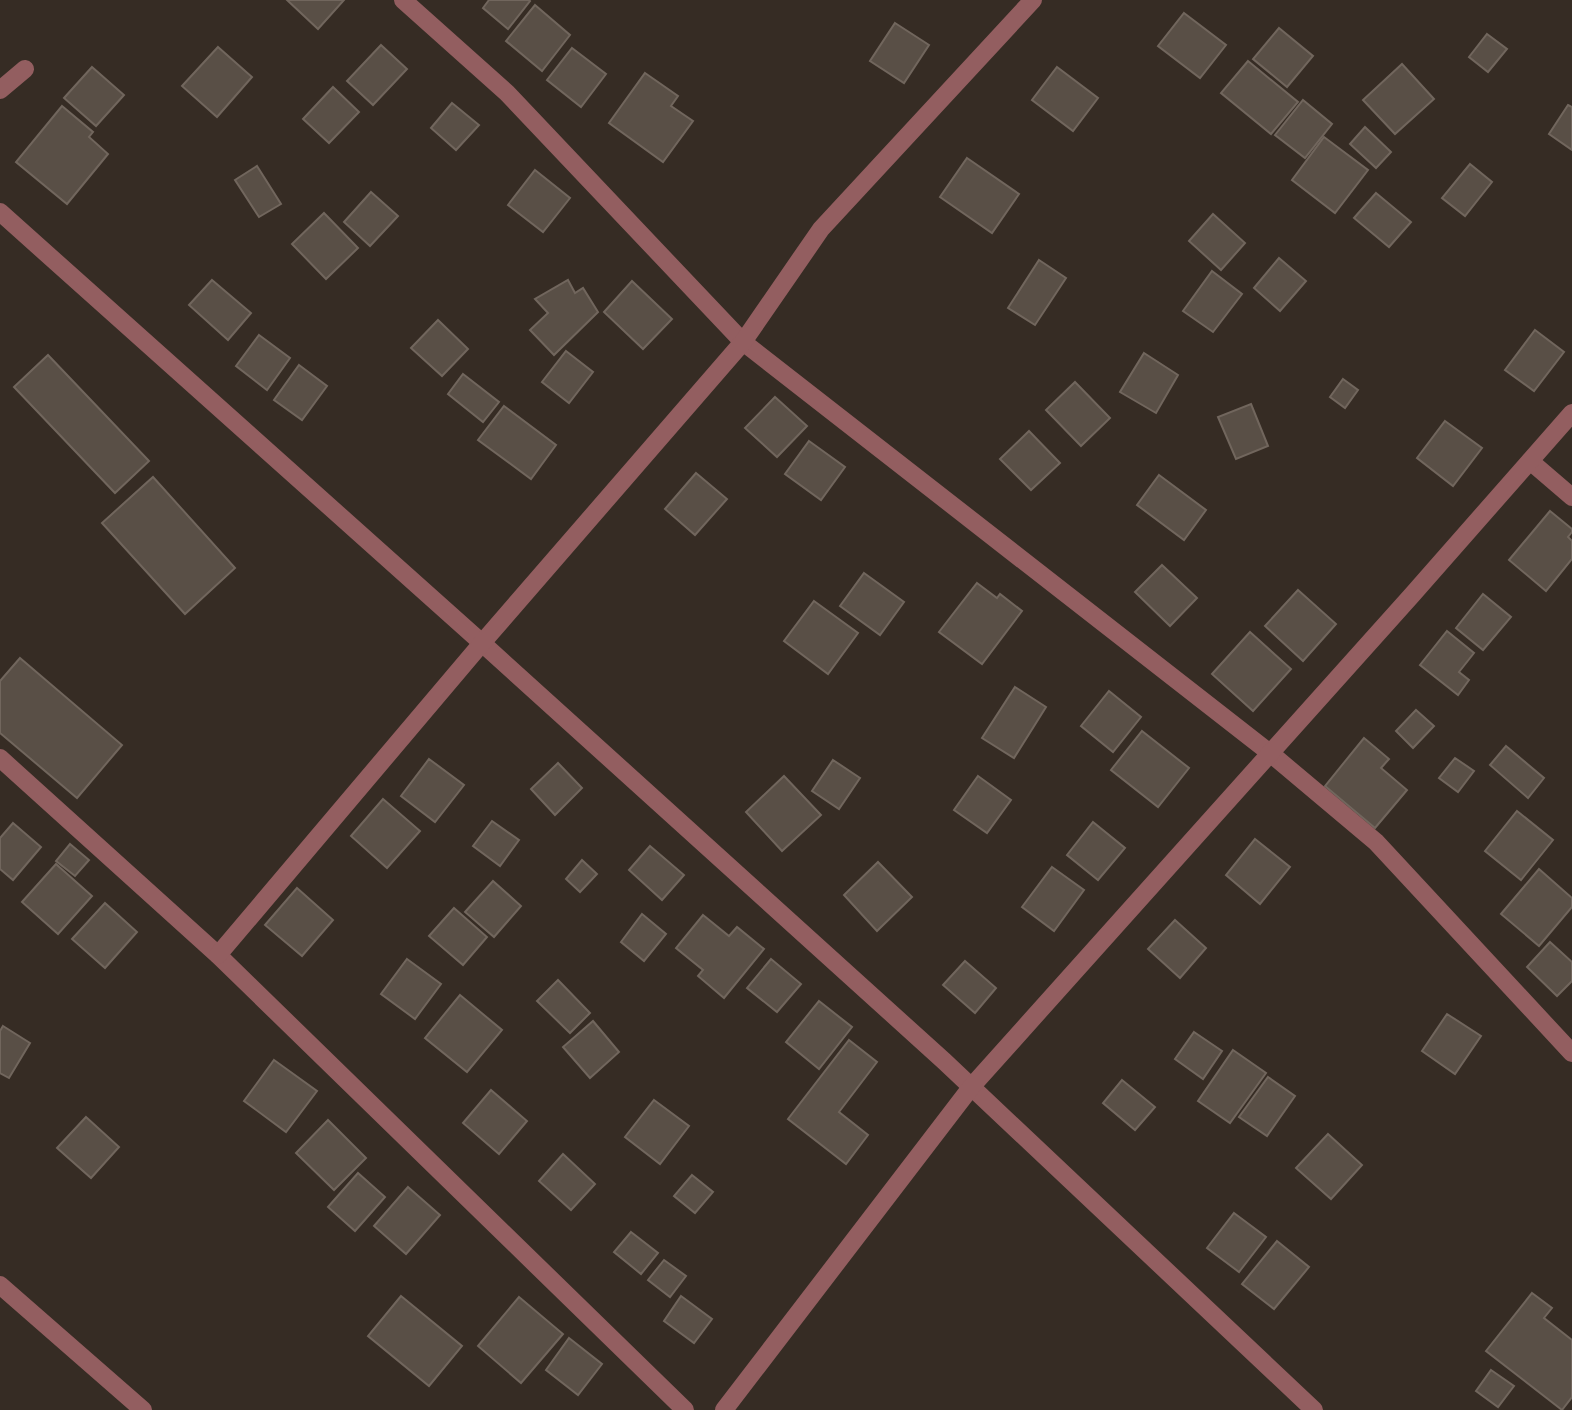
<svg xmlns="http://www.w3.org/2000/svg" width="1572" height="1410" font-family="Cabin,sans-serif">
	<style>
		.building { fill: #594f46; stroke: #71665d; stroke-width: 2 }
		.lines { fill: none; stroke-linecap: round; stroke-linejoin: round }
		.minor { stroke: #935e60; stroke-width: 18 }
	</style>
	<rect width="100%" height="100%" fill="#362c24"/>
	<g class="building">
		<polygon points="287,0 344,0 318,29"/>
		<polygon points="489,0 529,0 530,1 508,29 483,8"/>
		<polygon points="535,5 570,35 542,71 506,41"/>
		<polygon points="1184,13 1226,45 1200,78 1158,46"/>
		<polygon points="895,23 929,45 904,83 870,61"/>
		<polygon points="1279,28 1313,56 1287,87 1253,59"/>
		<polygon points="1487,34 1507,49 1488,72 1469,57"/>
		<polygon points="381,45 407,69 373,105 347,81"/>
		<polygon points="218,47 252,77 217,117 182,86"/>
		<polygon points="572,48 606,74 581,107 547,80"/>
		<polygon points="1248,61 1298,102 1271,134 1221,93"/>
		<polygon points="1402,64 1434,99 1395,134 1363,100"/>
		<polygon points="92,67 124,95 96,126 64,98"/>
		<polygon points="1057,67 1098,98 1073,131 1032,100"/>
		<polygon points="645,73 678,96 671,106 693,121 663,162 609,123"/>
		<polygon points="333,87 359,112 329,143 303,119"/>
		<polygon points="1303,100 1332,124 1305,158 1275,135"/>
		<polygon points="452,103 479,125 456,150 431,128"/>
		<polygon points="1568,105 1572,107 1572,150 1549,134"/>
		<polygon points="62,106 93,132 89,137 108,154 67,204 16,162"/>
		<polygon points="1365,127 1391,152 1376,168 1350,144"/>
		<polygon points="1324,137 1368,170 1335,213 1292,180"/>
		<polygon points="967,158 1019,194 992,233 940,197"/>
		<polygon points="1470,164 1492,182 1465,216 1442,198"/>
		<polygon points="257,166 281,204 259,217 235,180"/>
		<polygon points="535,170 570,198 543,232 508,205"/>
		<polygon points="371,192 398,216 370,246 344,222"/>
		<polygon points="1376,193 1411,222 1389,247 1354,218"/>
		<polygon points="324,213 358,248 326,279 292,244"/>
		<polygon points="1213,214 1245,243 1221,270 1189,241"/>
		<polygon points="1279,258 1306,281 1280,311 1254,288"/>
		<polygon points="1039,260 1066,278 1035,325 1008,308"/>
		<polygon points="1212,271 1242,294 1213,332 1183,311"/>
		<polygon points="212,280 251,313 228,340 189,305"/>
		<polygon points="568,280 575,293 583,288 598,312 554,355 530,330 548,313 535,299"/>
		<polygon points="632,281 672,319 643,349 604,312"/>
		<polygon points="438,320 468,349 442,376 411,348"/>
		<polygon points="1535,330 1564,352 1534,391 1505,370"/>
		<polygon points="259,335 290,358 267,390 236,366"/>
		<polygon points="566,351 593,372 569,403 542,382"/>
		<polygon points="1144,353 1178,375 1156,413 1120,392"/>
		<polygon points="48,355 149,461 115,493 14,387"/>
		<polygon points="299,365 327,386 302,420 274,400"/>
		<polygon points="463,374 499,402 483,422 448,394"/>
		<polygon points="1343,379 1358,390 1345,408 1330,397"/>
		<polygon points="1075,382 1110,418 1081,446 1046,410"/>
		<polygon points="775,397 807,426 777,457 745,428"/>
		<polygon points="1251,404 1268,446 1236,459 1218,417"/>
		<polygon points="504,406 556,445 531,479 478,440"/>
		<polygon points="1445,421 1482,448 1453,486 1417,458"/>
		<polygon points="1029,431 1060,463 1031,490 1000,459"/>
		<polygon points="809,441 845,467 821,500 785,474"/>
		<polygon points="696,473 727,499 695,535 665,509"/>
		<polygon points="1159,475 1206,510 1184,540 1137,505"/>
		<polygon points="153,477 235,568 185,614 102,523"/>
		<polygon points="1550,511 1572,529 1572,532 1568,537 1572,541 1572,559 1546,591 1509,560"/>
		<polygon points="1162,565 1197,598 1170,626 1135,592"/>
		<polygon points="864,573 904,602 880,635 840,606"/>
		<polygon points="977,583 997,598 1000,594 1022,611 982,664 939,632"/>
		<polygon points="1298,590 1336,624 1303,661 1265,626"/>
		<polygon points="1483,594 1511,617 1483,650 1456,628"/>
		<polygon points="814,601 858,633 828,674 784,641"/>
		<polygon points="1447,631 1474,653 1459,672 1469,680 1458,695 1420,665"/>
		<polygon points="1250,632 1291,669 1253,711 1212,674"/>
		<polygon points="20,658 122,745 77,798 0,733 0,681"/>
		<polygon points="1015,687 1046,707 1014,758 982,738"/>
		<polygon points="1109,691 1141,717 1113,752 1081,726"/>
		<polygon points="1416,710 1434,726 1413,748 1396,731"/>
		<polygon points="1142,731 1189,768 1158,807 1111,770"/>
		<polygon points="1364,738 1389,759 1381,768 1407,790 1375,828 1325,786"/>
		<polygon points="1506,746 1544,778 1528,798 1490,765"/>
		<polygon points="1455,758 1474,771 1458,792 1439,778"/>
		<polygon points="429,759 464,785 435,822 401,796"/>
		<polygon points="833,760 860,778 839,809 812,791"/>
		<polygon points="558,763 582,788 555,815 531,789"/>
		<polygon points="784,776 821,815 782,851 746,812"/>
		<polygon points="978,776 1011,800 987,833 954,810"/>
		<polygon points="383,799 420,831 387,868 351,836"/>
		<polygon points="1517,811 1553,840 1521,880 1485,851"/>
		<polygon points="492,821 519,840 500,866 473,846"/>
		<polygon points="1093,822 1125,848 1098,880 1067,855"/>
		<polygon points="13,823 41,847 13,880 0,869 0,838"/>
		<polygon points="1255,839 1290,867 1260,904 1226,875"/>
		<polygon points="70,844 89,860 75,876 56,861"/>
		<polygon points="650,846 684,875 662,900 629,870"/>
		<polygon points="582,860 597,874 580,892 566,879"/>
		<polygon points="878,862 912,897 877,931 844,895"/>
		<polygon points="56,864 92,896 58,934 22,902"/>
		<polygon points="1052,867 1084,890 1054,931 1022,907"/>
		<polygon points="1539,869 1572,898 1572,907 1539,946 1501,914"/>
		<polygon points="493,881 521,906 494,937 465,912"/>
		<polygon points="297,888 333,920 302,956 265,925"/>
		<polygon points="105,903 137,932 105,968 72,939"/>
		<polygon points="454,908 487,937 463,965 429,936"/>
		<polygon points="642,914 666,934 644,961 621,942"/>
		<polygon points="703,915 729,936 737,927 764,949 724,998 698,976 703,970 676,948"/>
		<polygon points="1175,920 1206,948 1180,978 1148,949"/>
		<polygon points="1550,942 1572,962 1572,981 1557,996 1527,967"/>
		<polygon points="407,959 441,984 415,1019 381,994"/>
		<polygon points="771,959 801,984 777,1012 747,988"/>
		<polygon points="965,961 996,988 975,1013 943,985"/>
		<polygon points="558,980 590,1013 570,1033 537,1001"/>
		<polygon points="460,995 502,1030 467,1072 425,1038"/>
		<polygon points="819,1001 852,1027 819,1069 786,1042"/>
		<polygon points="1447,1014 1481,1036 1455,1074 1422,1051"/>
		<polygon points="593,1021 619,1052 590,1078 563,1047"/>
		<polygon points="3,1026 30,1043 9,1078 0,1073 0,1031"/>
		<polygon points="1194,1032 1222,1051 1203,1079 1175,1059"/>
		<polygon points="849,1040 877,1062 839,1112 868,1135 846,1164 788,1119"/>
		<polygon points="1233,1050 1266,1073 1230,1123 1198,1101"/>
		<polygon points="274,1060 317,1091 286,1132 244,1101"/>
		<polygon points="1268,1077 1295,1096 1267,1136 1239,1117"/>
		<polygon points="1122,1080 1155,1107 1135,1130 1103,1103"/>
		<polygon points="491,1090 527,1121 499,1154 463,1123"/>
		<polygon points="654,1100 689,1126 660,1164 625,1137"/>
		<polygon points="86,1117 119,1147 91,1178 57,1148"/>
		<polygon points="328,1120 366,1158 334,1190 296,1153"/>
		<polygon points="1328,1134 1362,1165 1331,1199 1296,1168"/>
		<polygon points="563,1154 595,1184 571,1210 539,1181"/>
		<polygon points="358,1173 385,1197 355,1231 328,1207"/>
		<polygon points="692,1175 713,1192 695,1213 674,1196"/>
		<polygon points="408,1187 440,1215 406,1254 374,1226"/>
		<polygon points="1234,1213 1266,1237 1239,1272 1207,1248"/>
		<polygon points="631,1232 658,1253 641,1274 614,1252"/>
		<polygon points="1277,1241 1309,1267 1274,1309 1242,1284"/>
		<polygon points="664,1260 686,1276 670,1297 648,1280"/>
		<polygon points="1532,1293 1552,1308 1544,1318 1572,1340 1572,1397 1562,1410 1486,1351"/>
		<polygon points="401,1296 462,1346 429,1386 368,1336"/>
		<polygon points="681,1296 712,1319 694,1343 664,1321"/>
		<polygon points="519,1297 563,1334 521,1383 478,1346"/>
		<polygon points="569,1338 602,1364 578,1395 546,1370"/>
		<polygon points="1491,1370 1514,1386 1498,1407 1476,1391"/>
	</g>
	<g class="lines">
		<g class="minor">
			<polyline points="403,0 507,93 743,342 1270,753 1376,842 1572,1053"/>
			<polyline points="0,90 25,69"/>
			<polyline points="0,212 482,643 944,1061 1314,1410"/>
			<polyline points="1530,461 1572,497"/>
			<polyline points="0,758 218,955 685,1410"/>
			<polyline points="218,955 482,643 743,342 821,229 1033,0"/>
			<polyline points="0,1285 143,1410"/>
			<polyline points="724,1410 972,1086 1412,595 1572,413"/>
		</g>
	</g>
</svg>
